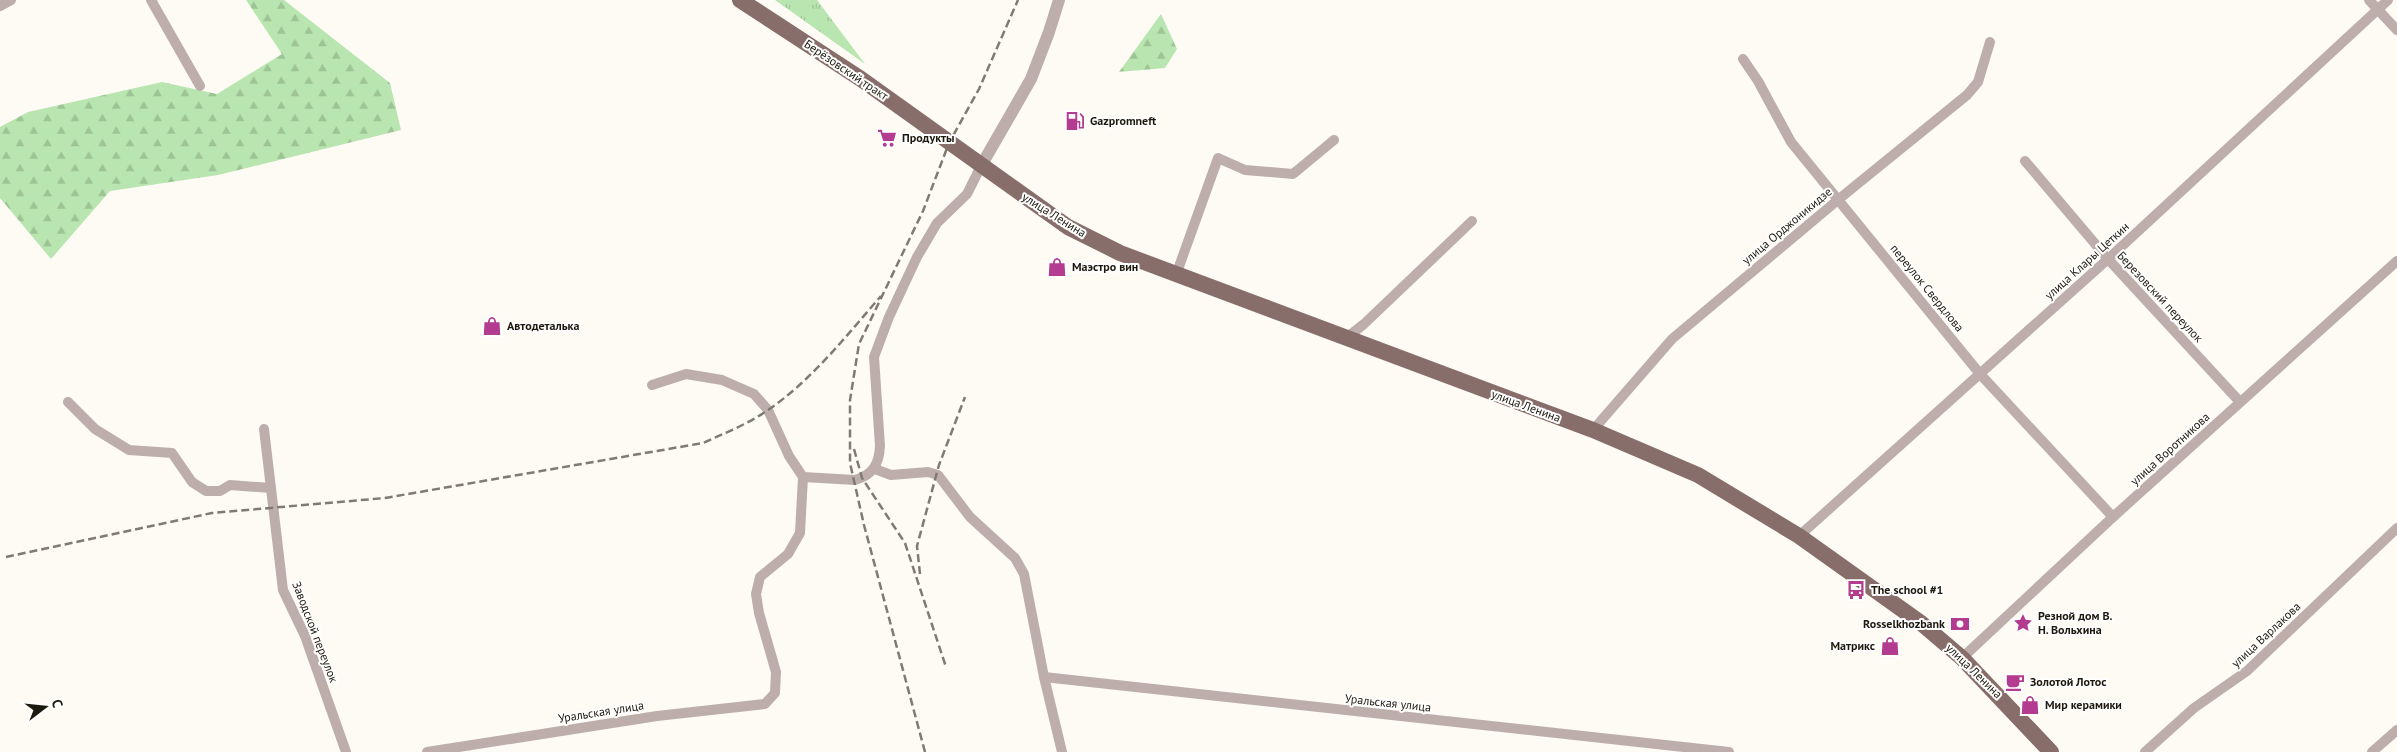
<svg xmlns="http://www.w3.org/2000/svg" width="2397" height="752" font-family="'PT Sans',sans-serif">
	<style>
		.forest { fill: url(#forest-firs) }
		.park { fill: url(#park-tufts) }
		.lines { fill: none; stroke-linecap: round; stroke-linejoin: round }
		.minor { stroke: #bdaeac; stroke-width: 10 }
		.tertiary { stroke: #bdaeac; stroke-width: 12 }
		.primary { stroke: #886e6b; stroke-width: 16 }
		.rail { stroke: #7f7b73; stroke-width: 2.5; stroke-dasharray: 8 4; stroke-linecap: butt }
		.labels { text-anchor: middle; stroke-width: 4; stroke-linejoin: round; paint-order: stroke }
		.street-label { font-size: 12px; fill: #1e190f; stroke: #fff }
		.poi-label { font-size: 12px; font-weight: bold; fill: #1e190f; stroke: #fff; text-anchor: start }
	</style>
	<defs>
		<pattern id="forest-firs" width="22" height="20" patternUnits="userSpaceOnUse" patternTransform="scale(1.25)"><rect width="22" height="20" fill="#b8e5b0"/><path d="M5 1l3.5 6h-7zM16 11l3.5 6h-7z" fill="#9ec496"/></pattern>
		<pattern id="park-tufts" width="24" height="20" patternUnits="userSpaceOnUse" patternTransform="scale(1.25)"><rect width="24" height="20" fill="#b8e5b0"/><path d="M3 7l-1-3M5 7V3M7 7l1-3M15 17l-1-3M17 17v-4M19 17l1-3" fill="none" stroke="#9ec496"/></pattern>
	</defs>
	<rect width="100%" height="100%" fill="#fefbf5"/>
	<g class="forest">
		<polygon points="246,0 284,0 390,83 401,130 218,175 110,191 51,259 0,198 0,127 28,112 162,82 217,94 282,54"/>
		<polygon points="1161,14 1177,49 1165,68 1119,72"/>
	</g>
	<polygon class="park" points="775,0 817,0 865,64"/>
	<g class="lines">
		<g class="minor">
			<polyline points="151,0 200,86"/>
			<polyline points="2369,0 2397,30"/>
			<polyline points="0,6 11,0"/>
			<polyline points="1743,59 1758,81 1791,142 1980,374 2113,517"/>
			<polyline points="2025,161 2108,259 2240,402"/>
			<polyline points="1176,275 1218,158 1245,170 1293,174 1334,140"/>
			<polyline points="1345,339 1364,324 1472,221"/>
			<polyline points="68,402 95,429 129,450 172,453 192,482 206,491 220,491 230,485 271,488"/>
			<polyline points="264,429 283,590 305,636 346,752"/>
			<polyline points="1593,430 1672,339 1839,199 1967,95 1978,82 1990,42"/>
			<polyline points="875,469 891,475 928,472 938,475 970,517 1015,558 1024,574 1044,677 1062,752"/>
			<path d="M803,477L855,480C873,475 879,464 880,446L874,357L889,317L917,257L937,223L967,194L981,166"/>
			<polyline points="1799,536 2108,259 2388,0"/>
			<polyline points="1962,658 2113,517 2397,261"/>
			<polyline points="1044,677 1729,752"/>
			<polyline points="427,752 657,716 765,704 775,693 776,672 759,613 756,594 760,577 788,554 800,533 803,477 789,456 768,410 754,394 722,380 686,374 652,385"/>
			<polyline points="2145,752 2194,708 2247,671 2397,528"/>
			<polyline points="2372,752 2397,730"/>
		</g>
		<polyline class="tertiary" points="981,166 1031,79 1049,32 1059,0"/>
		<polyline class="primary" points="740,0 861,79 1068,227 1120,253 1593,430 1698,475 1799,536 1921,623 1962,658 2051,752"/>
		<g class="rail">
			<polyline points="854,449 862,478 905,543 946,667"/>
			<path d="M6,557L212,513L385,498L703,443C725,433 748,424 768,410C812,380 846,336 881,296"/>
			<polyline points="920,574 917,546 939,465 965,397"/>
			<polyline points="925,752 864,525 850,463 850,400 859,344 923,211 949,143 979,89 1018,0"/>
		</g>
	</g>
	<defs>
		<g id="fuel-bare" transform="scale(1.5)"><path d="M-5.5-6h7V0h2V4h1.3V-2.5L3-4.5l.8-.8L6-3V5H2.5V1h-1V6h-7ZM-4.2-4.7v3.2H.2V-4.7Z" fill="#b33b90" stroke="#fff" stroke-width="2.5" paint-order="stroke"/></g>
		<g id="supermarket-bare" transform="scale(1.5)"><path d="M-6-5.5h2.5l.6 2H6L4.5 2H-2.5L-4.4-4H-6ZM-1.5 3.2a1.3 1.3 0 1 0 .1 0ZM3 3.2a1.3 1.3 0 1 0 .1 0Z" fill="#b33b90" stroke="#fff" stroke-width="2.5" paint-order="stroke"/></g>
		<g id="shop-bare" transform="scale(1.5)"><path d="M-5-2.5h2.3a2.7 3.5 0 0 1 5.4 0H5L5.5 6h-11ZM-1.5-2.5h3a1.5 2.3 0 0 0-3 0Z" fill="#b33b90" stroke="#fff" stroke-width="2.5" paint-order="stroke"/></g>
		<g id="bus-bare" transform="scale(1.5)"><path d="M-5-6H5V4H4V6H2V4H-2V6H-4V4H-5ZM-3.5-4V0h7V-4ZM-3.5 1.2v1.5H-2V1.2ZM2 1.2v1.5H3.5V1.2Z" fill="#b33b90" stroke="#fff" stroke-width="2.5" paint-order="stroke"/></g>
		<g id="sight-bare" transform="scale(1.5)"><path d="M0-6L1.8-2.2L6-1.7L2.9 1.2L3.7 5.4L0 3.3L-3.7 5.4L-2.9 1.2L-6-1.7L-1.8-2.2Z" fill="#b33b90" stroke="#fff" stroke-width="2.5" paint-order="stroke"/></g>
		<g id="bank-bare" transform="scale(1.5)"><path d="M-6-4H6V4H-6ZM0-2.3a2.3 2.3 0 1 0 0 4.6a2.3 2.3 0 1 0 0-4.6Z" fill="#b33b90" stroke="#fff" stroke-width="2.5" paint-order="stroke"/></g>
		<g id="cafe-bare" transform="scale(1.5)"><path d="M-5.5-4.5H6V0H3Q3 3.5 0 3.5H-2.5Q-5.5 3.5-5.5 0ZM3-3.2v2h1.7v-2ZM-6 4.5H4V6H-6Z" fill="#b33b90" stroke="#fff" stroke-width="2.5" paint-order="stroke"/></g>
	</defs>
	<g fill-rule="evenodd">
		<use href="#fuel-bare" x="1075" y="121"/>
		<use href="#supermarket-bare" x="887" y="138"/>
		<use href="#shop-bare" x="1057" y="267"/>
		<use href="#shop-bare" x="492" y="326"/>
		<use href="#bus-bare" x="1856" y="590"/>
		<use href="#sight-bare" x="2023" y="623"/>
		<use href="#bank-bare" x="1960" y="624"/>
		<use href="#shop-bare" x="1890" y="646"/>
		<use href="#cafe-bare" x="2015" y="682"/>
		<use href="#shop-bare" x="2030" y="705"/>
	</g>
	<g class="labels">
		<g class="street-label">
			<text transform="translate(846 70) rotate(34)" y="4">Берёзовский тракт</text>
			<text transform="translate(1054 215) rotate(32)" y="4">улица Ленина</text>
			<text transform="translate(1787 226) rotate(-40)" y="4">улица Орджоникидзе</text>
			<text transform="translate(2087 261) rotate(-42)" y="4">улица Клары Цеткин</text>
			<text transform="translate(1927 288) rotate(51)" y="4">переулок Свердлова</text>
			<text transform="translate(2160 297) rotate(47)" y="4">Березовский переулок</text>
			<text transform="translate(1526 406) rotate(20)" y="4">улица Ленина</text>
			<text transform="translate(2170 449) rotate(-42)" y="4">улица Воротникова</text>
			<text transform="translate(315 632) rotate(69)" y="4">Заводской переулок</text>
			<text transform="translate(2266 635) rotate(-43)" y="4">улица Варлакова</text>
			<text transform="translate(1974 671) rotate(44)" y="4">улица Ленина</text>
			<text transform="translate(1388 703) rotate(6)" y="4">Уральская улица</text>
			<text transform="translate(601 712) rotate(-9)" y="4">Уральская улица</text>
		</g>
		<g class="poi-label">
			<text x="1090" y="125">Gazpromneft</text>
			<text x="902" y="142">Продукты</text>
			<text x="1072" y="271">Маэстро вин</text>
			<text x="507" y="330">Автодеталька</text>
			<text x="1871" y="594">The school #1</text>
			<text x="2038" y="620">Резной дом В.<tspan x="2038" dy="14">Н. Вольхина</tspan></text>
			<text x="1945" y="628" text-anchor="end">Rosselkhozbank</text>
			<text x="1875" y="650" text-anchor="end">Матрикс</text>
			<text x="2030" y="686">Золотой Лотос</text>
			<text x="2045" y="709">Мир керамики</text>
		</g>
	</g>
	<g transform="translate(45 707) rotate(74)" stroke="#ffffff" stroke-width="4" paint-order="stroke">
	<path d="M0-4L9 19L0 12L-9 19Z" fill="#1e190f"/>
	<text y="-8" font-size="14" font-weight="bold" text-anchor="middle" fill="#1e190f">С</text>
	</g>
</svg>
